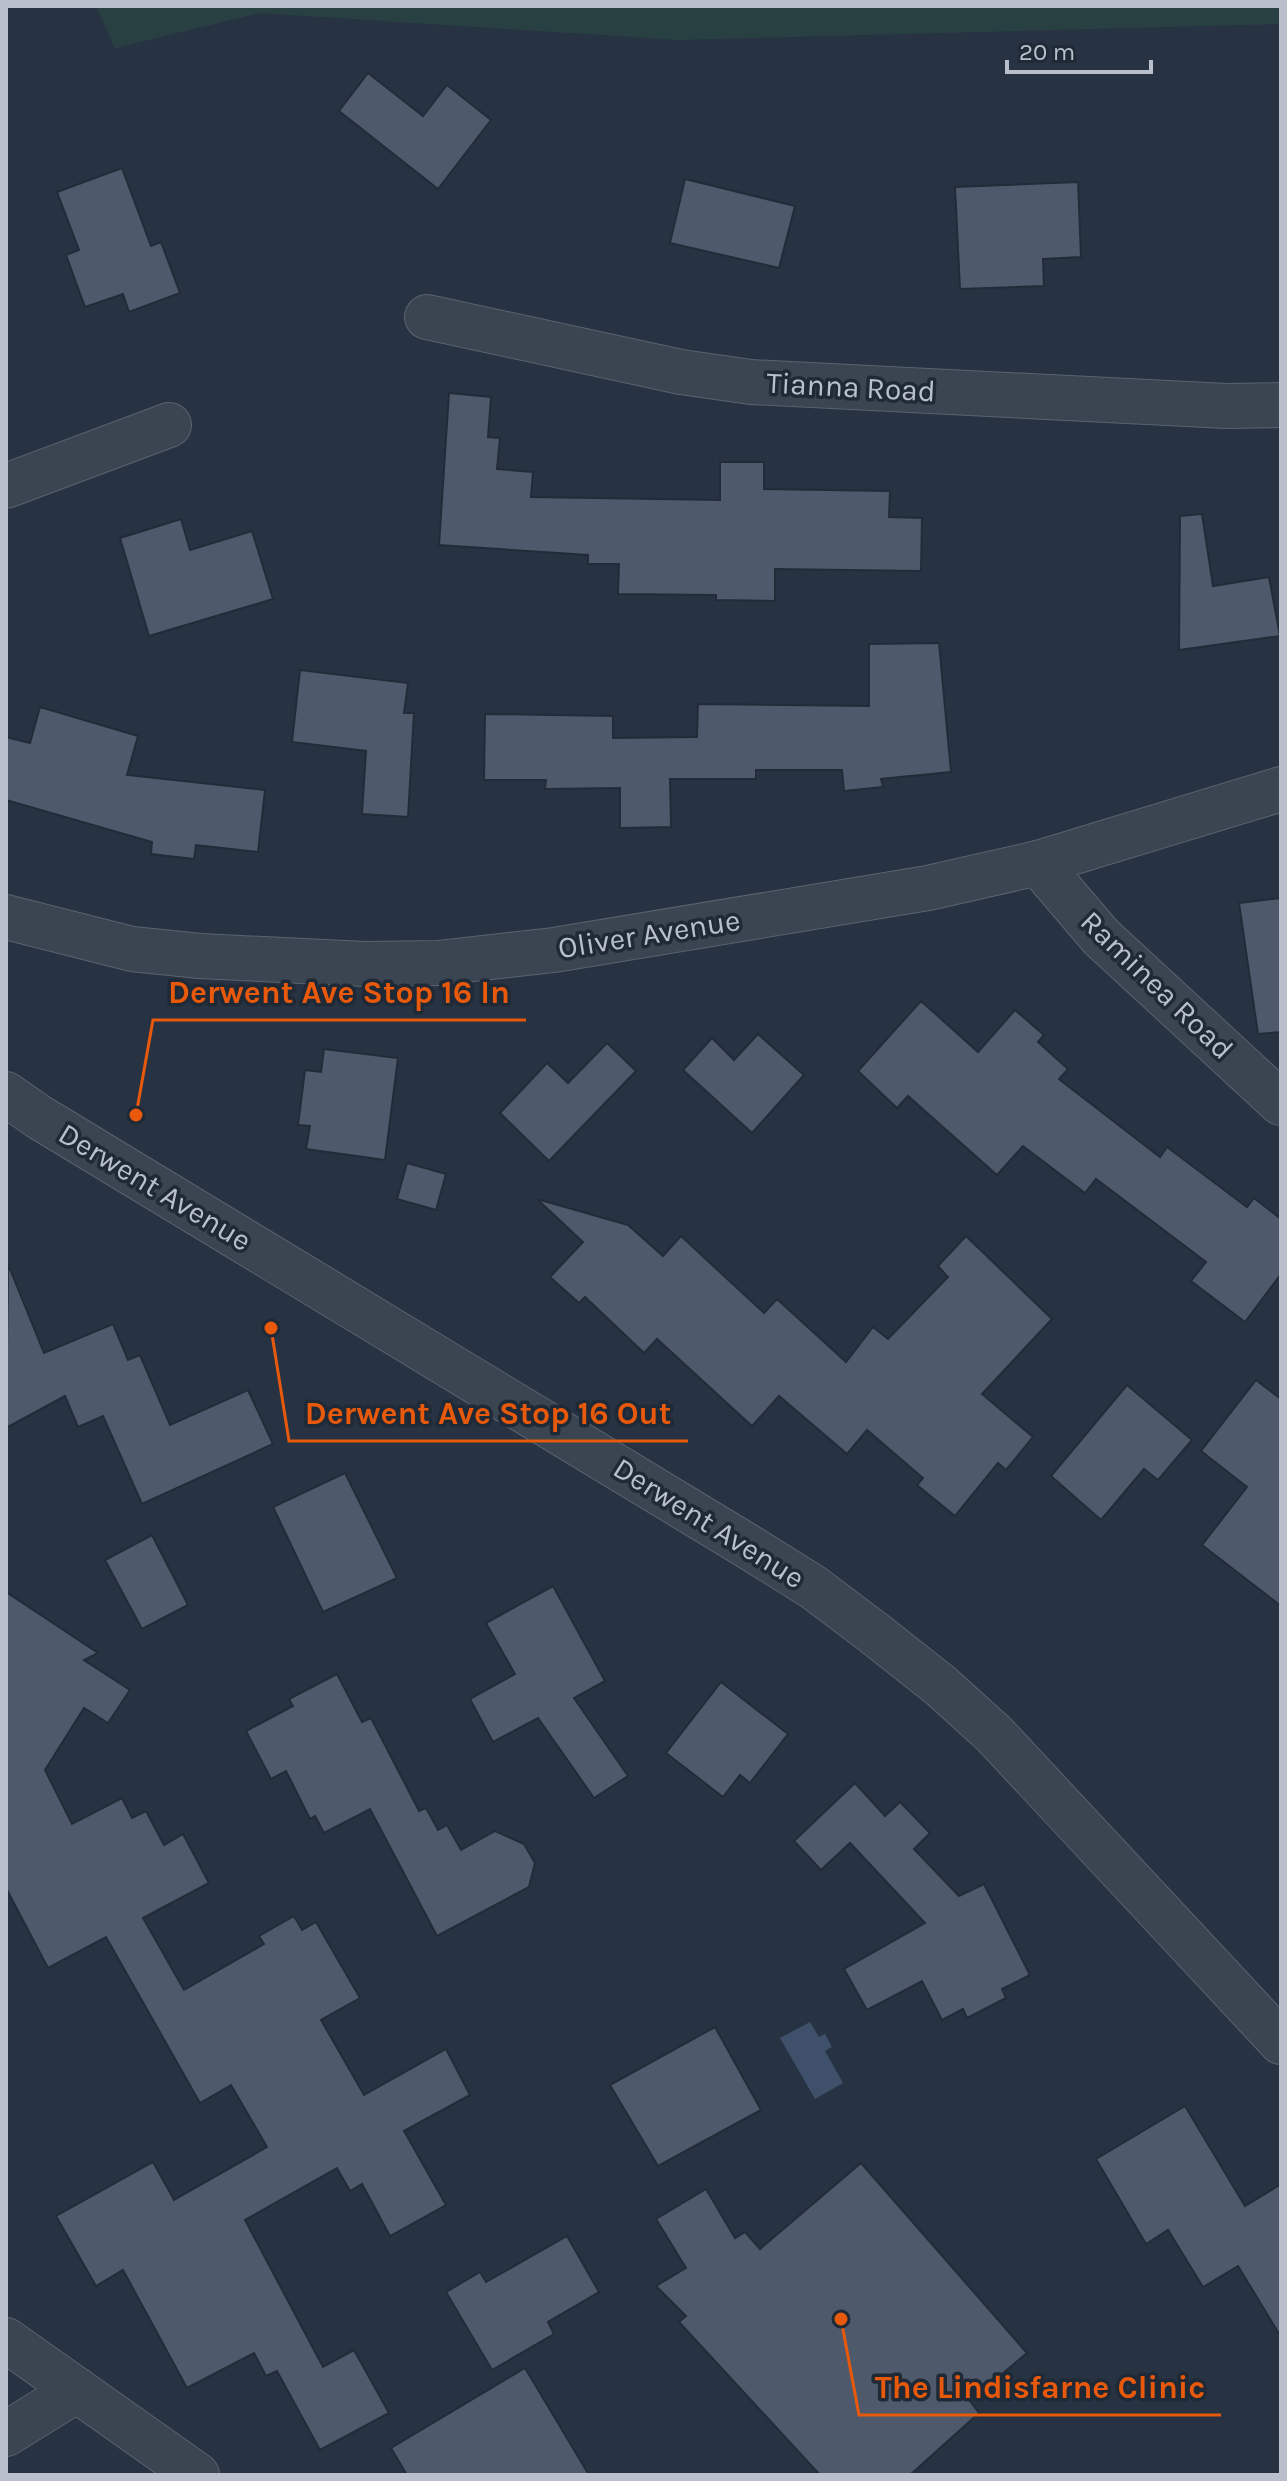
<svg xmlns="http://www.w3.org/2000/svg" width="1287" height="2481" font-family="Karla,sans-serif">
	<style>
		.green { fill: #294043 }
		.water { fill: #3e506a }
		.building { fill: #4e5a6b; stroke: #222c39; stroke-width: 2 }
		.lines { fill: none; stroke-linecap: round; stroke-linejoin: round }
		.minor-casing { stroke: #5a636f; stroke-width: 46 }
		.minor { stroke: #3b4552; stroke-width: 44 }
		.labels { text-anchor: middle; stroke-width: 7; stroke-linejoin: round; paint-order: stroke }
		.street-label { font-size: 30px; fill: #b9c0cc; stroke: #202a37 }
		.leader { fill: none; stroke: #e8590c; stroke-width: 3 }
		.callout-dot { fill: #e8590c; stroke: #202a37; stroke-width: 3 }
		.callout-label { font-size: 32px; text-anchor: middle; font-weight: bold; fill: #e8590c; stroke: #202a37; stroke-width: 7; stroke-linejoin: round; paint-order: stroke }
	</style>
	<rect width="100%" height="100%" fill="#273342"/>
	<polygon class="green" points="96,6 1281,6 1281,24 678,40 260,13 115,48"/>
	<polygon class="water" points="810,2022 819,2037 825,2034 832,2047 825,2051 843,2083 815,2099 780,2038"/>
	<g class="building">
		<polygon points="368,73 423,116 447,85 491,120 438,189 339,111"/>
		<polygon points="122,168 151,246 161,242 180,293 129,312 123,294 85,307 66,255 79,250 57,192"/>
		<polygon points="685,179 795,206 779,268 670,243"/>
		<polygon points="1078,182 1081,257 1043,259 1044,286 960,289 955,187"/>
		<polygon points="449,393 491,397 488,437 500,438 497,469 533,472 531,497 720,500 720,462 764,462 764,489 890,491 889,517 922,518 921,571 775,569 775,601 716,600 716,595 618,594 619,564 588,564 588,555 439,545"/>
		<polygon points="1202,514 1213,586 1269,577 1280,636 1179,650 1180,516"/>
		<polygon points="181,519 190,550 252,531 273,599 149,636 120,538"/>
		<polygon points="939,643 951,772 881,779 883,787 844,791 842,770 756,770 756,779 670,779 671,827 620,828 620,788 545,789 546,780 484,780 485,714 613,716 613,738 697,737 698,704 869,706 869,644"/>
		<polygon points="300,670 408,683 404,713 414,713 408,817 362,814 366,751 292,742"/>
		<polygon points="40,707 138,736 127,775 265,790 258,852 196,845 194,859 151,854 152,842 6,800 6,737 30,743"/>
		<polygon points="1281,898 1281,1032 1258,1034 1239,903"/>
		<polygon points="921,1001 978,1052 1015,1010 1044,1035 1038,1042 1068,1069 1059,1079 1160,1157 1167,1147 1247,1207 1254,1198 1281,1219 1281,1274 1245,1322 1191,1281 1206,1262 1096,1179 1085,1193 1023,1146 997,1175 908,1096 897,1108 858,1071"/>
		<polygon points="758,1034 804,1075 752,1133 683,1070 712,1038 734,1060"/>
		<polygon points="607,1043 636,1071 549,1161 500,1113 547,1063 568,1083"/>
		<polygon points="324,1049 398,1058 385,1160 306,1149 310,1126 298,1125 305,1070 321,1072"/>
		<polygon points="407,1163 446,1174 436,1210 397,1199"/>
		<polygon points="537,1199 628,1225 663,1256 681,1236 764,1313 777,1299 846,1362 873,1327 888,1339 948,1277 938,1266 966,1236 1052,1319 982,1394 1033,1437 1006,1470 998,1463 955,1516 917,1485 923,1478 867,1430 847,1454 779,1396 752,1426 657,1339 644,1353 585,1297 579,1303 550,1277 583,1242"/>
		<polygon points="8,1264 44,1353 113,1324 128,1360 140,1355 170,1425 248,1390 273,1444 142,1504 103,1416 78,1427 65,1396 6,1428"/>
		<polygon points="1256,1380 1281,1399 1281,1606 1202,1545 1247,1487 1201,1451"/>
		<polygon points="1127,1385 1192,1440 1158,1480 1144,1469 1101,1520 1051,1476"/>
		<polygon points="345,1473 397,1578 323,1612 273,1507"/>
		<polygon points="152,1535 188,1605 142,1629 105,1560"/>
		<polygon points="553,1586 605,1681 574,1698 628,1776 594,1798 538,1718 493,1742 470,1699 515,1674 486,1623"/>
		<polygon points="6,1592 98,1653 84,1660 130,1690 108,1723 84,1708 45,1770 72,1824 122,1798 132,1818 146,1811 164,1845 183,1834 209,1883 143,1918 184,1990 264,1944 259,1936 294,1916 302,1930 316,1922 360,1998 321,2020 364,2095 446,2049 470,2095 404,2131 446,2205 390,2236 362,2184 350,2191 337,2168 245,2220 323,2367 354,2350 389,2413 320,2450 277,2371 266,2376 254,2353 187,2388 123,2270 96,2286 56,2216 153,2162 174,2200 267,2147 231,2085 200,2103 106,1937 48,1968 6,1888"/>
		<polygon points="337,1674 362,1722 371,1718 419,1811 426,1808 438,1830 447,1825 461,1850 495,1831 524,1844 535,1863 529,1887 437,1936 370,1809 324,1833 315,1816 310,1819 286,1771 271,1779 246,1731 293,1706 289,1699"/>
		<polygon points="721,1682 788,1734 750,1783 740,1775 723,1797 666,1753"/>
		<polygon points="855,1783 885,1816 900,1802 930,1833 914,1849 959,1896 984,1884 1030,1975 1002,1989 1006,1998 967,2018 963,2009 942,2020 922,1981 867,2010 844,1969 925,1923 850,1843 821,1870 794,1841"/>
		<polygon points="715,2027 761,2110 658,2166 610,2085"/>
		<polygon points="1185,2106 1245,2206 1281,2184 1281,2337 1238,2266 1203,2287 1168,2230 1146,2244 1096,2159"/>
		<polygon points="861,2163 1027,2353 970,2401 979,2413 910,2475 820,2475 679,2322 686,2316 656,2286 686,2268 656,2219 706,2189 735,2238 745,2232 760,2249"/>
		<polygon points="567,2236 599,2292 548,2322 554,2334 492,2370 446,2292 480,2272 486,2282"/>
		<polygon points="525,2368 589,2475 407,2475 391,2448"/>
	</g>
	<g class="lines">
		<g class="minor-casing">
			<g id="minor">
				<polyline points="427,317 681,372 751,382 1227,406 1281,405"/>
				<polyline points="6,486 169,425"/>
				<polyline points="1038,863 1101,937 1281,1103"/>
				<polyline points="6,917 132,949 200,956 365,964 438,963 554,950 928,888 1038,863 1281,789"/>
				<polyline points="6,1094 39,1117 744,1544 813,1587 874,1633 941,1686 994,1734 1281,2042"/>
				<polyline points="6,2340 197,2475"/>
				<polyline points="6,2434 77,2390"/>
			</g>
		</g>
		<use href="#minor" class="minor"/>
	</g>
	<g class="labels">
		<g class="street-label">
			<text transform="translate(851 387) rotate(3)" y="10">Tianna Road</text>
			<text transform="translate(649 934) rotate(-9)" y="10">Oliver Avenue</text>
			<text transform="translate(1157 985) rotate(44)" y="10">Raminea Road</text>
			<text transform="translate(155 1187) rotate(31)" y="10">Derwent Avenue</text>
			<text transform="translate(709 1523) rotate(32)" y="10">Derwent Avenue</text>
		</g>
	</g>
	<path class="leader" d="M136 1115L153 1020H526M271 1328L289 1441H688M841 2319L859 2415H1221"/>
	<g class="callout-dot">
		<circle cx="136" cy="1115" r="8"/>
		<circle cx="271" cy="1328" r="8"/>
		<circle cx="841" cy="2319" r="8"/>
	</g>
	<g class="callout-label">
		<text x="339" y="1003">Derwent Ave Stop 16 In</text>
		<text x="488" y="1424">Derwent Ave Stop 16 Out</text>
		<text x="1040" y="2398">The Lindisfarne Clinic</text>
	</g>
	<rect width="1287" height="2481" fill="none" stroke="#b9c0cc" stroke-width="16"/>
	<path d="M1007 60v12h144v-12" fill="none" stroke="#b9c0cc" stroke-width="4"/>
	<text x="1019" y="60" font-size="24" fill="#b9c0cc" stroke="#202a37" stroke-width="6" paint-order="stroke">20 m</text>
</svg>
